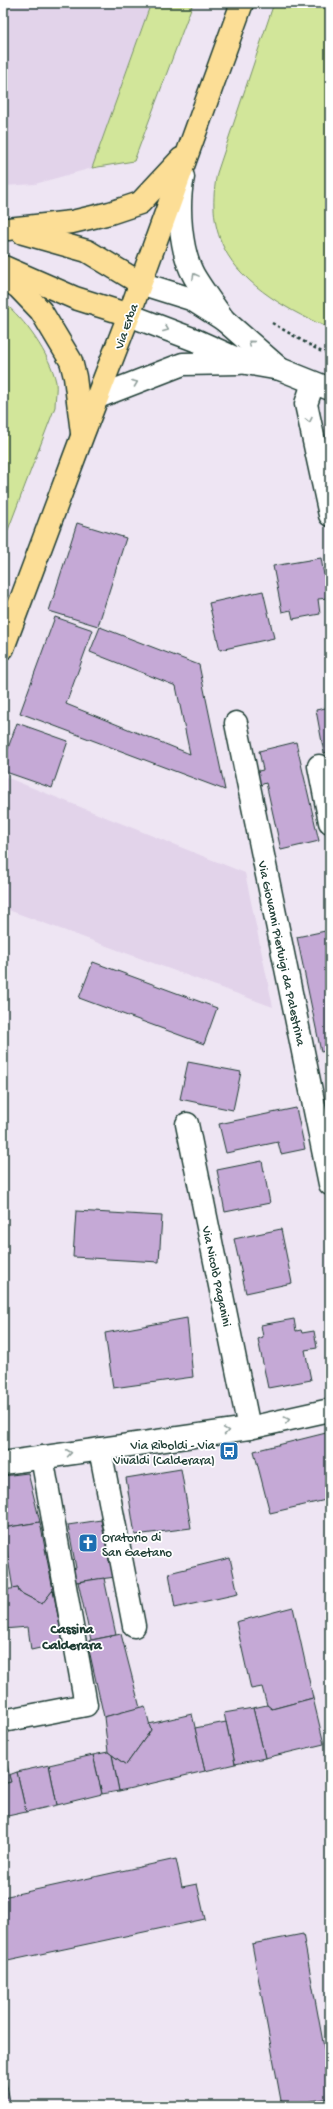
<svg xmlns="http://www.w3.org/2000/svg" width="333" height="2109" font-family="'Gochi Hand',sans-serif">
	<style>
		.built { fill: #e2d3ea }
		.green { fill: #d2e69a; stroke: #789267 }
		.building { fill: #c5a9d6; stroke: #1f3d34 }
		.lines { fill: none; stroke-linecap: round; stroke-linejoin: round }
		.minor-casing { stroke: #1f3d34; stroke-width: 25 }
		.major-casing { stroke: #1f3d34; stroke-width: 25 }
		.path { stroke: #1f3d34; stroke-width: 2.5; stroke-dasharray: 3 3; stroke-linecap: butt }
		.minor { stroke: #fff; stroke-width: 22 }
		.major { stroke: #fcde96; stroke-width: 22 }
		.oneway { stroke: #8f9e9a }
		.labels { text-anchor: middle; stroke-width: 3.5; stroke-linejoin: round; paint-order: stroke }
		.street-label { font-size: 13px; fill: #1f3d34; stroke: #fff }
		.poi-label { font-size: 13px; fill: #1f3d34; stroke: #fff; text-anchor: end }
		.neighbourhood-label { font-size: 14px; font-weight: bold; fill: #1f3d34; stroke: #fff }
	</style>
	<rect width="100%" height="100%" fill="#eee5f3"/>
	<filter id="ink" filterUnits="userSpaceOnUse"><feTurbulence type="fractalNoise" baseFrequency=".025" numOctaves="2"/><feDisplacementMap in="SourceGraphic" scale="8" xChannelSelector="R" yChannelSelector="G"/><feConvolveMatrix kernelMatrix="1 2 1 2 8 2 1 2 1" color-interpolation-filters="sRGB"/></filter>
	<g filter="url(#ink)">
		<g class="built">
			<polygon points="3,3 151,3 92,168 35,184 3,186"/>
			<polygon points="3,776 245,873 273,1007 3,908"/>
		</g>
		<g class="green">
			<polygon points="151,3 193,3 134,161 92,168"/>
			<path d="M274,3H330V328C293,314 242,285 224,248C212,224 212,198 217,173Z"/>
			<path d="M3,302C25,319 50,355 56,382C57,389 55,399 55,407L3,543Z"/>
		</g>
		<g class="building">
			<polygon points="77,523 126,538 98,626 49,611"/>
			<polygon points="321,558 328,598 318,599 320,614 293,619 291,610 282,612 273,566"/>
			<polygon points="263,591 274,638 220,650 209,603"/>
			<polygon points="55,617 93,630 66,704 190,754 176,686 90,652 100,627 199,665 225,790 20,713"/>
			<polygon points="330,707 330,751 324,753 316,710"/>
			<polygon points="17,723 68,741 52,788 3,771 3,762"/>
			<polygon points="296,742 319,841 281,850 266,783 257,786 254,772 263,770 259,751"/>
			<polygon points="330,930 330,1050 321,1052 297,937"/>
			<polygon points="93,962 217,1008 204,1044 79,998"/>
			<polygon points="188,1062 241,1072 233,1110 180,1099"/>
			<polygon points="296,1108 305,1149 281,1154 278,1142 226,1153 219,1124"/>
			<polygon points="262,1161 270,1203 225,1212 217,1170"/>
			<polygon points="76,1211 162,1216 159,1262 73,1257"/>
			<polygon points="281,1229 292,1283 246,1293 234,1239"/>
			<polygon points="187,1318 193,1377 113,1388 105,1333"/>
			<polygon points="294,1319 296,1331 301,1330 302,1333 314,1331 317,1348 305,1350 311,1380 268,1388 258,1339 263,1337 261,1325"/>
			<polygon points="330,1432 330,1499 270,1513 254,1451"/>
			<polygon points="181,1469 191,1528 135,1535 126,1478"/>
			<polygon points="28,1473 40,1522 3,1528 3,1476"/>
			<polygon points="101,1520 109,1561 114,1560 116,1577 75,1582 73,1569 76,1568 68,1525"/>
			<polygon points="40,1522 53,1590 42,1604 19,1592 18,1588 13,1589 3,1528"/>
			<polygon points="230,1558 238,1594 175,1608 169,1573"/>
			<polygon points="104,1578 116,1635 91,1640 78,1582"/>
			<polygon points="18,1588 19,1592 42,1604 53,1590 63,1643 31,1650 28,1627 3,1629 3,1590"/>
			<polygon points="293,1607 313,1698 272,1709 267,1705 262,1687 251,1689 236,1622"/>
			<polygon points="121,1634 140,1708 104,1717 87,1641"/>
			<polygon points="313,1698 324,1744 265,1758 253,1708 267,1705 272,1709"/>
			<polygon points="145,1706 151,1730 126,1765 108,1752 104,1717"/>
			<polygon points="253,1708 265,1758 235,1764 224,1713"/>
			<polygon points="192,1714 205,1771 119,1791 112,1755 126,1765 151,1730 149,1724"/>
			<polygon points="226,1722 235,1764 205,1771 195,1728"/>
			<polygon points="108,1752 112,1755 119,1791 102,1794 93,1755"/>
			<polygon points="93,1755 102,1794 57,1805 49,1765"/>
			<polygon points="7,1765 11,1782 3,1784 3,1766"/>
			<polygon points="49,1765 57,1805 26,1812 17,1772"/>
			<polygon points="17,1772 26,1812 3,1817 3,1784 11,1782 9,1775"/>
			<polygon points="176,1859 182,1887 197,1884 205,1919 3,1962 3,1897"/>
			<polygon points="303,1934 330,2080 330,2098 282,2106 252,1944"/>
			<polygon points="3,2081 6,2081 11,2106 3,2106"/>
		</g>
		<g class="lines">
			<g class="minor-casing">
				<g id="minor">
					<path d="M183,177C177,205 180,251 194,276C203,291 214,306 224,320"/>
					<polyline points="140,283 191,299 224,320 280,369"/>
					<polyline points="129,315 195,340 246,363 280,369 330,389"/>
					<polyline points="313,383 306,404 330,515"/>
					<polyline points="98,397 183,364 239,363"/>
					<polyline points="236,723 330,1184"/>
					<polyline points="319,766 330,822"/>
					<polyline points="187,1124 249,1428"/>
					<polyline points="100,1449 134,1626"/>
					<polyline points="3,1463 249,1428 330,1410"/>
					<polyline points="3,1721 86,1705 42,1457"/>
				</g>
			</g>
			<g class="major-casing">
				<g id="major">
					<polyline points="8,229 72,222 110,213 140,203 181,159"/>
					<polyline points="23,233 87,251 140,283"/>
					<polyline points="4,267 75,298 129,315"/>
					<polyline points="3,277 18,287 41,311 71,361 75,377 82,433"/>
					<polyline points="3,648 83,434 129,315 242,3"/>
				</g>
			</g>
			<polyline class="path" points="272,323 320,351 330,354"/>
			<use href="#minor" class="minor"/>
			<use href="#major" class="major"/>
		</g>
		<defs><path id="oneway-chevron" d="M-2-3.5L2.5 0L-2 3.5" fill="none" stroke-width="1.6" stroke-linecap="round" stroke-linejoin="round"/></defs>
		<g class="oneway">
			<use href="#oneway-chevron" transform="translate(195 276) rotate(-118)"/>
			<use href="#oneway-chevron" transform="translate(166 329) rotate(21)"/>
			<use href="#oneway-chevron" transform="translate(251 343) rotate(-139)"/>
			<use href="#oneway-chevron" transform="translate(135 383) rotate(-21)"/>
			<use href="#oneway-chevron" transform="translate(309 420) rotate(78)"/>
			<use href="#oneway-chevron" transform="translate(287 1420) rotate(-12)"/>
			<use href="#oneway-chevron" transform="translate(226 1431) rotate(-8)"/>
			<use href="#oneway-chevron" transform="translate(69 1453) rotate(-8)"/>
		</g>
	</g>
	<defs>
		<g id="bus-square" transform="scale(1)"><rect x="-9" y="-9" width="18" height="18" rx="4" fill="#1f6fb2" stroke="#fff"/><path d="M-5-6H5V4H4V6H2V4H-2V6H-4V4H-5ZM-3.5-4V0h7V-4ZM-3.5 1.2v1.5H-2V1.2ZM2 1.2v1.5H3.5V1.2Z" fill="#fff"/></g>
		<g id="church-square" transform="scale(1)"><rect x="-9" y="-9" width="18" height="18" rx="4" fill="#1f6fb2" stroke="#fff"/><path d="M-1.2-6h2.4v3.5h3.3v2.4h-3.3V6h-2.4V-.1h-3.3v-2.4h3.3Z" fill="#fff"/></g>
	</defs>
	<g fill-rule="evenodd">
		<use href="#bus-square" x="229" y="1451"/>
		<use href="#church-square" x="88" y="1543"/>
	</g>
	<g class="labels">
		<g class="street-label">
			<text transform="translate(125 326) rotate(-70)" y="5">Via Erba</text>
			<text transform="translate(283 953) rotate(78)" y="5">Via Giovanni Pierluigi da Palestrina</text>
			<text transform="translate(218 1276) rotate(78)" y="5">Via Nicolò Paganini</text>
		</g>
		<g class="poi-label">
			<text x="215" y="1449">Via Riboldi - Via<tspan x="215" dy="15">Vivaldi (Calderara)</tspan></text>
			<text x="102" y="1541" text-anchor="start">Oratorio di<tspan x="102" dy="15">San Gaetano</tspan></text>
		</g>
		<g class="neighbourhood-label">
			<text x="72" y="1633">Cassina<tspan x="72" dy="16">Calderara</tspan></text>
		</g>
	</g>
	<rect width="333" height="2109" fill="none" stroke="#fff" stroke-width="16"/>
	<rect x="8" y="8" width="317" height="2093" fill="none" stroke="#1f3d34" stroke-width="1.5" filter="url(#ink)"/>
</svg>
